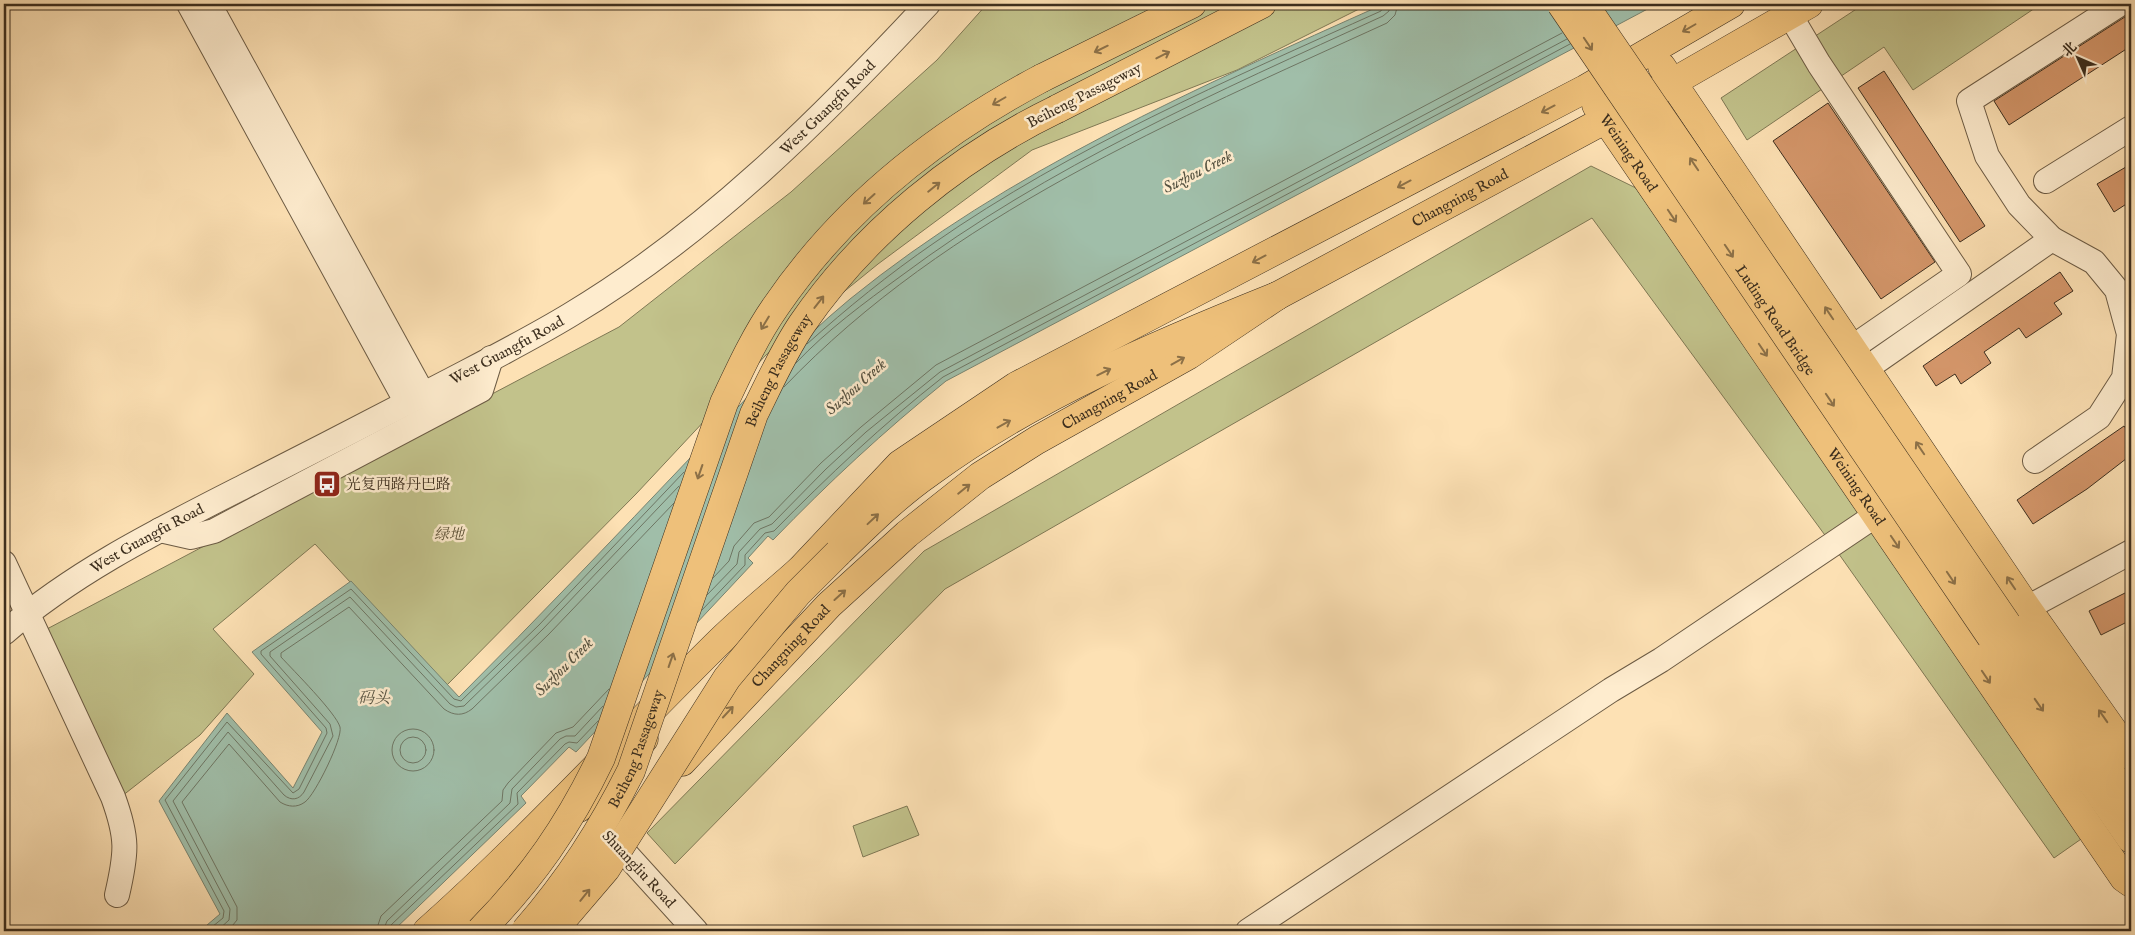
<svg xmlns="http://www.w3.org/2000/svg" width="2135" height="935" font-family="'IM FELL English','Noto Serif SC',serif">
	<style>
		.green { fill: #c2c28b; stroke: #7f7854 }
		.water { fill: #a0bea9; stroke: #788471 }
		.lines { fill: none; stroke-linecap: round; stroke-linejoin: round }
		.shore { stroke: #6e7664; stroke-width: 1 }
		.building { fill: #d4966a; stroke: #3c2e1e }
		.minor-casing { stroke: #6c5b44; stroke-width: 26 }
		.major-casing { stroke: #3c2e1e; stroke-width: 29 }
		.highway-casing { stroke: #3c2e1e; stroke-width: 29 }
		.minor { stroke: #feecce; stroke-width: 24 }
		.major { stroke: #eec07a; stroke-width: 28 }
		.highway { stroke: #eec07a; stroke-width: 28 }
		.major-bridge-casing { stroke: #3c2e1e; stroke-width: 29; stroke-linecap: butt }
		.highway-bridge-casing { stroke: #3c2e1e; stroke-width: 29; stroke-linecap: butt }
		.major-bridge { stroke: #eec07a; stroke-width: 28 }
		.highway-bridge { stroke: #eec07a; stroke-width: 28 }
		.oneway { stroke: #8c7047 }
		.labels { text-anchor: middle; stroke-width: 5; stroke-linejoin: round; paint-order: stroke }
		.street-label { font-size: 15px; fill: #3c2e1e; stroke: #feecce }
		.poi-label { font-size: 15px; fill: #3c2e1e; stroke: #feecce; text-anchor: start }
		.park-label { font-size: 15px; font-style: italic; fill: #5e5339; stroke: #feecce }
		.water-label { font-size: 16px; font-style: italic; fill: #555241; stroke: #feecce }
	</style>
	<rect width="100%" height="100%" fill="#fde1b4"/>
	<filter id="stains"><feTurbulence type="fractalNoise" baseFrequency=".004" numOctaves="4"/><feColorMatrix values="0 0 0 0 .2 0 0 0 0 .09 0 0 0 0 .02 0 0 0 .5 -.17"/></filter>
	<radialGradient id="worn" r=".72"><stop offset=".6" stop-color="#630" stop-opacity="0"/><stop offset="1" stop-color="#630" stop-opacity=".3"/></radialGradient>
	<g class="green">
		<polygon points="987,4 1369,4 1237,70 1032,150 878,264 766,355 636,494 446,686 315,544 213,629 254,674 200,735 108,807 28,639 619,327 791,192 937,60"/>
		<polygon points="1864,4 2041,4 1913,90 1884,47 1747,140 1721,98"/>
		<polygon points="1591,166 1636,188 2084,837 2054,858 1841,557 1592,218 945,589 675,864 647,833 924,551"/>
		<polygon points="907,806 919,835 863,857 853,826"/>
	</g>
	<path class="water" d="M1384,4H1657L946,381C883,432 829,482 773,540L768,536L748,558L753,563L576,752L569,747L521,796L526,803L393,931H200L220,914L159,801L227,713L293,788L322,732L252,652L351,581L459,697C538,618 615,537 692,456C743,402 793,346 850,299C1009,170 1199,87 1384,4Z"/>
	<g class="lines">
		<g class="shore">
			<path d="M807,344C847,308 889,274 934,243C1072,147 1228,80 1381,11L1384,4"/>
			<path d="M796,363C827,330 864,303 901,276C1048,166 1217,92 1383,16L1389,11L1390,4"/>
			<path d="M784,387C948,215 1175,120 1387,23L1395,15L1398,4"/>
			<polyline points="713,578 729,561 734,546 754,523 769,517 821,463 861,427 936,365 1562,33"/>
			<polyline points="707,595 737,564 739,552 760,529 772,524 826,469 866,432 940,372 1567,39"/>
			<path d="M702,610L745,565V555L765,533L774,531C828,476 883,424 943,377L1570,44"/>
			<circle cx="413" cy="750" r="21"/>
			<circle cx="413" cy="750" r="13"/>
			<polyline points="207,931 223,918 224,911 165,800 227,722 293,793 299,789 327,733 326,728 261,654 261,651 351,589 454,699 461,701 539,625 684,472"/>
			<path d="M217,931L229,920L230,909L173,801L228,732L284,795C291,801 299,800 304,792L333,736L330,724L270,656V652L350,597L450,704L456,707L464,706L543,629L679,486"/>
			<path d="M228,931L237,920V907L182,802L229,744L280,802C288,807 297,808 305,802C315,795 343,738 340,727C336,713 293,670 281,657V653L349,607L444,709C454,716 463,716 472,709L549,634L674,503"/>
			<polyline points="376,931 381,916 502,801 503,790 508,783 556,733 573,727 609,689"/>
			<polyline points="383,931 387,921 510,803 512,789 560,739 566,736 575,736 603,706"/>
			<polyline points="390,931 391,925 518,804 517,793 565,744 569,742 577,743 598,721"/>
		</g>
	</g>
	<g class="building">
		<polygon points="2131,13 2131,46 2009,125 1994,101"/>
		<polygon points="1884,71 1985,226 1960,242 1858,88"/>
		<polygon points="1828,103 1935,262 1881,299 1773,141"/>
		<polygon points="2131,164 2131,201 2114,212 2097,184"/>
		<polygon points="2060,272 2073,291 2054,303 2062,314 2026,338 2019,328 1984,352 1991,363 1961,384 1955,374 1936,386 1923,366"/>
		<polygon points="2124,426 2131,435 2131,455 2087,489 2033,524 2017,500"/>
		<polygon points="2131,590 2131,620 2101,635 2089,611"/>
	</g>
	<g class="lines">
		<g class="minor-casing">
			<g id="minor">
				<polyline points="189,4 407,403"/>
				<polyline points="209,4 423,394"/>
				<polyline points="1790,15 1819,64 1959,274 1853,347"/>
				<polyline points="2046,181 2131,128"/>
				<polyline points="1867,368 2052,239 2019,205 1987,156 1969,101 2120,4"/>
				<polyline points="2035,461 2099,417 2124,378 2129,334 2117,290 2094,262 2052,239"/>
				<polyline points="160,530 191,537 214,531 481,390 491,358"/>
				<path d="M4,563L113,797C128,838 127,852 117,895"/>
				<polyline points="2027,608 2131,552"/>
				<path id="s1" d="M4,633C75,571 161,529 245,486C314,451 382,416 451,380C491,359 532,338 570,315C707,233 820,120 928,4"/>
				<polyline points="608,834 696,931"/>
				<polyline points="1248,931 1611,690 1661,660 1876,515"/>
			</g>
		</g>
		<g class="major-casing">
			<g id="major">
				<polyline points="1662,67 2027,608 2131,756"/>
				<path id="s2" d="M1596,105L2124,878L2131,883"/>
				<polyline points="783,588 900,464 1016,386 1585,89 1731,4"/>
				<polyline points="2007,624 2131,802"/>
				<polyline points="1991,637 2131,839"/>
				<path id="s3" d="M682,762L829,605L907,534L980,476L1037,440L1189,355L1277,296L1640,101L1809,4"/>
				<polyline points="579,808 644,739"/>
				<polyline points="450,931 546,839"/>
			</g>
		</g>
		<g class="highway-casing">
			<g id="highway">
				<polyline points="1042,78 1192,4"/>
				<polyline points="1057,109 1262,4"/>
				<path d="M838,553C867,525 896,496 929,473C1034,396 1157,344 1277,296"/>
				<path d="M427,931C528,841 619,741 715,646C742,619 772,595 800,570"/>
			</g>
		</g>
		<use href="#minor" class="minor"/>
		<use href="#major" class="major"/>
		<use href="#highway" class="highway"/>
		<g class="major-bridge-casing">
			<g id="major-bridge">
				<path id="s4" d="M1561,4L1991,637"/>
				<polyline points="1584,4 2007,624"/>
			</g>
		</g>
		<g class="highway-bridge-casing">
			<g id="highway-bridge">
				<path d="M480,931C532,878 569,825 601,758L724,403C740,369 755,336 776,306C843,208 938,133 1042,78"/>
				<path id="s5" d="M525,931C569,880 601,831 631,771L754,414C769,384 783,352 802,324C865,232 958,157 1057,109"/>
				<polyline points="553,931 606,869 727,678 798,593 838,553"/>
			</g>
		</g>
		<use href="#major-bridge" class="major-bridge"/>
		<use href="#highway-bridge" class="highway-bridge"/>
	</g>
	<defs><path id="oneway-shaft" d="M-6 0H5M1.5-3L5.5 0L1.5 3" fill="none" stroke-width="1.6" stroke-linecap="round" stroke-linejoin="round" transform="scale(1.25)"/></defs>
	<g class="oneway">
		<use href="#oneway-shaft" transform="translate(1689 28) rotate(150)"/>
		<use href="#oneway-shaft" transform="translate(1588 44) rotate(56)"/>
		<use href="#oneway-shaft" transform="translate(1101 49) rotate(154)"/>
		<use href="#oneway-shaft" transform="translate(1163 55) rotate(-27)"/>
		<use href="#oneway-shaft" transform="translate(999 101) rotate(150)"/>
		<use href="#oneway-shaft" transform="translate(1548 109) rotate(152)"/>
		<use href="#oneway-shaft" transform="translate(1694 164) rotate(-124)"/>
		<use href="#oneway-shaft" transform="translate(1404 184) rotate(152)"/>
		<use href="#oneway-shaft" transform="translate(934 187) rotate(-39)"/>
		<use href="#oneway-shaft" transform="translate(869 199) rotate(138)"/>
		<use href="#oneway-shaft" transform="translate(1672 216) rotate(56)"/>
		<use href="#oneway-shaft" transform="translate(1729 251) rotate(56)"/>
		<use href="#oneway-shaft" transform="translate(1259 259) rotate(152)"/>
		<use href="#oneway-shaft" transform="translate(819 302) rotate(-52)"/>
		<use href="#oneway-shaft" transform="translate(1829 313) rotate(-124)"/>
		<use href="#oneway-shaft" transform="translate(765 323) rotate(121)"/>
		<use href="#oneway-shaft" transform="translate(1763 350) rotate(56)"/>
		<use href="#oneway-shaft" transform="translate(1178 361) rotate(-29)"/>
		<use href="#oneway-shaft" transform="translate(1104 372) rotate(-26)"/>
		<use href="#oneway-shaft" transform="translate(1830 400) rotate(56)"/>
		<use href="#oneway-shaft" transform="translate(1004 424) rotate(-29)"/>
		<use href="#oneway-shaft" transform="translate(1920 448) rotate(-124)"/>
		<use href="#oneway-shaft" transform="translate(700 472) rotate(109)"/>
		<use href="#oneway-shaft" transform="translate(964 489) rotate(-39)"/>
		<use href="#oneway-shaft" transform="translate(873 519) rotate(-43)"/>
		<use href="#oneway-shaft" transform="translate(1895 542) rotate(56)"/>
		<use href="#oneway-shaft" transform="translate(1951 578) rotate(56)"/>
		<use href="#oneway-shaft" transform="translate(2011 583) rotate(-124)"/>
		<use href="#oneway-shaft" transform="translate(840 595) rotate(-42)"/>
		<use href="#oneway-shaft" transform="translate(671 660) rotate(-71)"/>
		<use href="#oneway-shaft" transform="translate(1986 677) rotate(56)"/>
		<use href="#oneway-shaft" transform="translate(2039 705) rotate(55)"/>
		<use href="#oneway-shaft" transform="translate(728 712) rotate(-47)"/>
		<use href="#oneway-shaft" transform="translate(2103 716) rotate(-125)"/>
		<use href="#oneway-shaft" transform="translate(585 895) rotate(-51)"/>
	</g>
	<defs>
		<g id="bus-square" transform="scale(1.4375)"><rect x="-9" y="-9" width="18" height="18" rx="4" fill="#8f2418" stroke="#feecce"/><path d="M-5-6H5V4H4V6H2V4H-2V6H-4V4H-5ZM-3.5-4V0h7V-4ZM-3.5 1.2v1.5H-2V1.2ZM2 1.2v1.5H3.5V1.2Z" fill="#fff"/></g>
	</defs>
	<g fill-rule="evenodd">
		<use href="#bus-square" x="327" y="484"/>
	</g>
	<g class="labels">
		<g class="street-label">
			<text transform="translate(1084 95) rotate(-27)" y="5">Beiheng Passageway</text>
			<text dy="5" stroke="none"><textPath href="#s1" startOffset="982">West Guangfu Road</textPath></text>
			<text dy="5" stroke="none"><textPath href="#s2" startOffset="58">Weining Road</textPath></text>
			<text dy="5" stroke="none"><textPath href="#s3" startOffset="969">Changning Road</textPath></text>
			<text dy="5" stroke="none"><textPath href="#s4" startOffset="382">Luding Road Bridge</textPath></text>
			<text dy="5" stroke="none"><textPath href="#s1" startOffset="578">West Guangfu Road</textPath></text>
			<text dy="5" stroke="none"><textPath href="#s5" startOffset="620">Beiheng Passageway</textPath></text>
			<text dy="5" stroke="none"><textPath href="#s3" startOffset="564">Changning Road</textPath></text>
			<text dy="5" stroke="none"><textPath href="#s2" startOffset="462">Weining Road</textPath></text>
			<text dy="5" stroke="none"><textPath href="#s1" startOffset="172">West Guangfu Road</textPath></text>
			<text dy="5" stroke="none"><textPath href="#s3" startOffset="159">Changning Road</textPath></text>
			<text dy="5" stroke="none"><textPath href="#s5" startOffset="215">Beiheng Passageway</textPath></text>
			<text transform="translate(639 869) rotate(47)" y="5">Shuangliu Road</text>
		</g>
		<g class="poi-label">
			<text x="346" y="489">光复西路丹巴路</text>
		</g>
		<g class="park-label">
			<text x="449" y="539">绿地</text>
		</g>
		<g class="water-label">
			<text transform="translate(1197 171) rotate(-27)" y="6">Suzhou Creek</text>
			<text transform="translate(855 386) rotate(-42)" y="6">Suzhou Creek</text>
			<text transform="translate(563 666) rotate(-45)" y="6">Suzhou Creek</text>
			<text x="374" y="703">码头</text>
		</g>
	</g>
	<rect width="2135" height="935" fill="none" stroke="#fde1b4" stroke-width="20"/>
	<rect x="5" y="5" width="2125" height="925" fill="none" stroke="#3c2e1e" stroke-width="2.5"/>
	<rect x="10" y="10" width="2115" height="915" fill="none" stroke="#3c2e1e"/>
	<g transform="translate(2078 58) rotate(315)" stroke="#feecce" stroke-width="4" paint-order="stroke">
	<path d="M0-4L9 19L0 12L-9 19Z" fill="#3c2e1e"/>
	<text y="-8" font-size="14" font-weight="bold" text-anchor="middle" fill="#3c2e1e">北</text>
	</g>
	<rect width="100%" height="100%" filter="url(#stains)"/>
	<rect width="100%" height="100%" fill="url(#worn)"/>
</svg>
